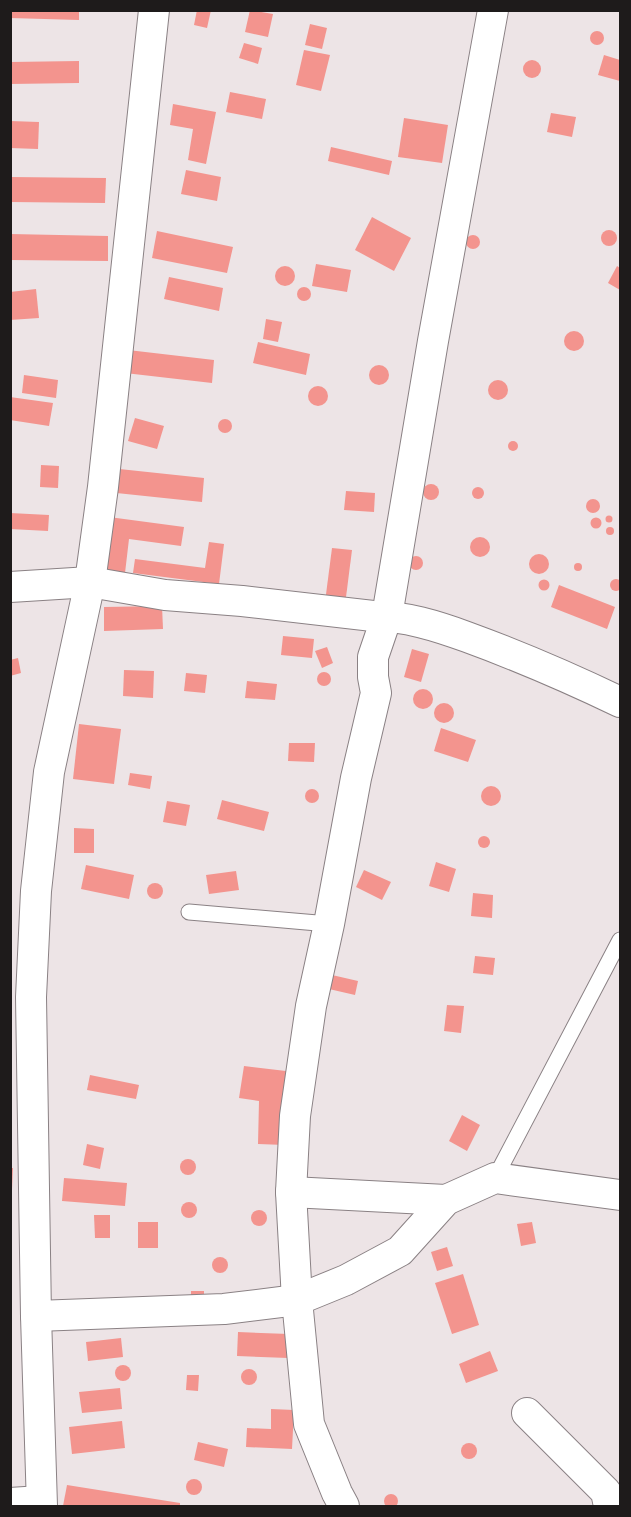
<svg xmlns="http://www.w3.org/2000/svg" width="631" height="1517" font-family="'Public Sans',sans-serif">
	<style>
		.building { fill: #f3948e }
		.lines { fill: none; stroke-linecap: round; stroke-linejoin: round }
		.lane-casing { stroke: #8a8184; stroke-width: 17 }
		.street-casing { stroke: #8a8184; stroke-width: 32 }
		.lane { stroke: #fff; stroke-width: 15 }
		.street { stroke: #fff; stroke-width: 30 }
	</style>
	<rect width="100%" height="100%" fill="#ede4e6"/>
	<g class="building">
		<polygon points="10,10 79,10 79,20 10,18"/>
		<polygon points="197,10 211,10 207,28 194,25"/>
		<polygon points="250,10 273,14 268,37 245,32"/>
		<polygon points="310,24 327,28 322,49 305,45"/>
		<circle cx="597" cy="38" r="7"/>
		<polygon points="244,43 262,48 258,64 239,58"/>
		<polygon points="304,50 330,55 321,91 296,85"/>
		<polygon points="604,55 620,60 620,81 598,75"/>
		<circle cx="532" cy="69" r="9"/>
		<polygon points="79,61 79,83 10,84 10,62"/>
		<polygon points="230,92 266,99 262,119 226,112"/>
		<polygon points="173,104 216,112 206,164 188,160 193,129 170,125"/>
		<polygon points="551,113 576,117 572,137 547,132"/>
		<polygon points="404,118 448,125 442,163 398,157"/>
		<polygon points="10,121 39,122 38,149 10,148"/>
		<polygon points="331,147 392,161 389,175 328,161"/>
		<polygon points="186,170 221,177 217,201 181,194"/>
		<polygon points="10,177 106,178 105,203 10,202"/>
		<polygon points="372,217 411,238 394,271 355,250"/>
		<circle cx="609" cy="238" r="8"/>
		<polygon points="157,231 233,247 227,273 152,258"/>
		<polygon points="10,234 108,236 108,261 10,260"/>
		<circle cx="473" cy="242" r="7"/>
		<polygon points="316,264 351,270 347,292 312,286"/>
		<polygon points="617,266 620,268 620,290 608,283"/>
		<circle cx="285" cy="276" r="10"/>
		<polygon points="169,277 223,288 219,311 164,299"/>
		<circle cx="304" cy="294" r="7"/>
		<polygon points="36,289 39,318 10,320 10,292"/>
		<polygon points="266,319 282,322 278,342 263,339"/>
		<circle cx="574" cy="341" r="10"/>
		<polygon points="258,342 310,354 306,375 253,363"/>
		<polygon points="128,350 214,360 212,383 125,373"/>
		<circle cx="379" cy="375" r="10"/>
		<polygon points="24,375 58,380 56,398 22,393"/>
		<circle cx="498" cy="390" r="10"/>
		<circle cx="318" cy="396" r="10"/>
		<polygon points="10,397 53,403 49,426 10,420"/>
		<polygon points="135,418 164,426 157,449 128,441"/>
		<circle cx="225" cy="426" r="7"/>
		<circle cx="513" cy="446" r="5"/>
		<polygon points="41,465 59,466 58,488 40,487"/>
		<polygon points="110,468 204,478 202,502 107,492"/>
		<circle cx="431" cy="492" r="8"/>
		<circle cx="478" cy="493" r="6"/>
		<polygon points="346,491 375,493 374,512 344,510"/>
		<circle cx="593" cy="506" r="7"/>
		<polygon points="10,513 49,515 48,531 10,529"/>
		<circle cx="609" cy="519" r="3.5"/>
		<polygon points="109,517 184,527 181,546 129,539 125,573 101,570"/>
		<circle cx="596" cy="523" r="5.5"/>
		<circle cx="610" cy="531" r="4"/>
		<circle cx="480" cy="547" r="10"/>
		<polygon points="209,542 224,544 219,584 133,573 135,559 205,568"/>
		<polygon points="332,548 352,550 345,605 325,602"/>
		<circle cx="539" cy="564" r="10"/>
		<circle cx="416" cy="563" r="7"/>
		<circle cx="578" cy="567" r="4"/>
		<circle cx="616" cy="585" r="6"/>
		<circle cx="544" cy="585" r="5.5"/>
		<polygon points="559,585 615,607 607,629 551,607"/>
		<polygon points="162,606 163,629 104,631 104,607"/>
		<polygon points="283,636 314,639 312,658 281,655"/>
		<polygon points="327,647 333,663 322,668 315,651"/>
		<polygon points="412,649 429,654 421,682 404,677"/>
		<polygon points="18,658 21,673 10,676 10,660"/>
		<polygon points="124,670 154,671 153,698 123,696"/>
		<circle cx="324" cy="679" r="7"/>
		<polygon points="186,673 207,675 205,693 184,691"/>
		<polygon points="247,681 277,684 275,700 245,698"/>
		<circle cx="423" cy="699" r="10"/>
		<circle cx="444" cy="713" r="10"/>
		<polygon points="79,724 121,729 114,784 73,779"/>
		<polygon points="441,728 476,740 468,762 434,751"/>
		<polygon points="289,743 315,743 314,762 288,761"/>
		<polygon points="130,773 152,776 150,789 128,785"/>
		<circle cx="491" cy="796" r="10"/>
		<circle cx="312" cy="796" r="7"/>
		<polygon points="222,800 269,812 264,831 217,819"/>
		<polygon points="167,801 190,805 186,826 163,822"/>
		<polygon points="74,828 94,829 94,853 74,853"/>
		<circle cx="484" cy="842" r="6"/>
		<polygon points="436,862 456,869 449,892 429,886"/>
		<polygon points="86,865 134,875 129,899 81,889"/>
		<polygon points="364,870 391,882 382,900 356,887"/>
		<polygon points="236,871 239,890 209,894 206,875"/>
		<circle cx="155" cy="891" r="8"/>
		<polygon points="473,893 493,895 492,918 471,916"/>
		<polygon points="475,956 495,958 493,975 473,973"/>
		<polygon points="332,975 358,981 355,995 329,989"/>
		<polygon points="447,1005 464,1006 461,1033 444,1031"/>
		<polygon points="244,1066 286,1071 285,1145 258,1144 259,1101 239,1098"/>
		<polygon points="90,1075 139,1085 136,1099 87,1090"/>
		<polygon points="462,1115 480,1125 467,1151 449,1141"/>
		<polygon points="87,1144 104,1148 100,1169 83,1165"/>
		<circle cx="188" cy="1167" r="8"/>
		<polygon points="10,1168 13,1168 12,1190 10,1190"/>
		<polygon points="64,1178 127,1183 125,1206 62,1201"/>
		<circle cx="189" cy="1210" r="8"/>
		<circle cx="259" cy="1218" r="8"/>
		<polygon points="94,1215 110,1215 110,1238 95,1238"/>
		<rect x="138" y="1222" width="20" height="26"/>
		<polygon points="532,1222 536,1243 521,1246 517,1224"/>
		<polygon points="447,1247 453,1266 437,1271 431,1252"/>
		<circle cx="220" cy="1265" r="8"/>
		<polygon points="463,1274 479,1325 452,1334 435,1283"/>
		<polygon points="191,1291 204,1291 204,1303 191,1302"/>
		<polygon points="238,1332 289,1334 288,1358 237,1356"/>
		<polygon points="121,1338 123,1357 88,1361 86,1342"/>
		<polygon points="490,1351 498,1371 466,1383 459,1364"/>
		<circle cx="123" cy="1373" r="8"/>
		<circle cx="249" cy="1377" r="8"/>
		<polygon points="187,1375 199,1375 198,1391 186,1390"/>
		<polygon points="120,1388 122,1409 82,1413 79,1392"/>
		<polygon points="271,1409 294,1410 292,1449 246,1447 247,1428 271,1429"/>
		<polygon points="122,1421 125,1448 72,1454 69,1427"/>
		<polygon points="198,1442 228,1449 224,1467 194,1460"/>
		<circle cx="469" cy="1451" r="8"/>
		<circle cx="194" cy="1487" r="8"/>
		<polygon points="67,1485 180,1503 180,1506 63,1506"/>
		<circle cx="391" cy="1501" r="7"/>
	</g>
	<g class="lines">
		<g class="lane-casing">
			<g id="lane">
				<polyline points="189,912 329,924"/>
				<polyline points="495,1178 620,940"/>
			</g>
		</g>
		<g class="street-casing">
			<g id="street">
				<path d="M10,587L90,582L165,595L242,601L373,616C405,616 437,626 467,637C519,656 570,678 620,702"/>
				<polyline points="291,1192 446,1200"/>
				<polyline points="36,1316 224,1309 297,1300 346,1280 400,1251 446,1200 495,1178 620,1195"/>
				<polyline points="527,1413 606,1492 609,1506"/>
				<polyline points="10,1503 41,1501"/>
				<polyline points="42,1506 36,1316 31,997 36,891 49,772 90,582 103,487 154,10"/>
				<polyline points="344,1506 337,1493 309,1424 297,1300 291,1192 295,1116 311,1006 329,924 356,778 376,693 373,677 373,657 387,616 433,341 493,10"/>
			</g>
		</g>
		<use href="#lane" class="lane"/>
		<use href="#street" class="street"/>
	</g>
	<rect width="631" height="1517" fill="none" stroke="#1e1b1b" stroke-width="24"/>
</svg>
